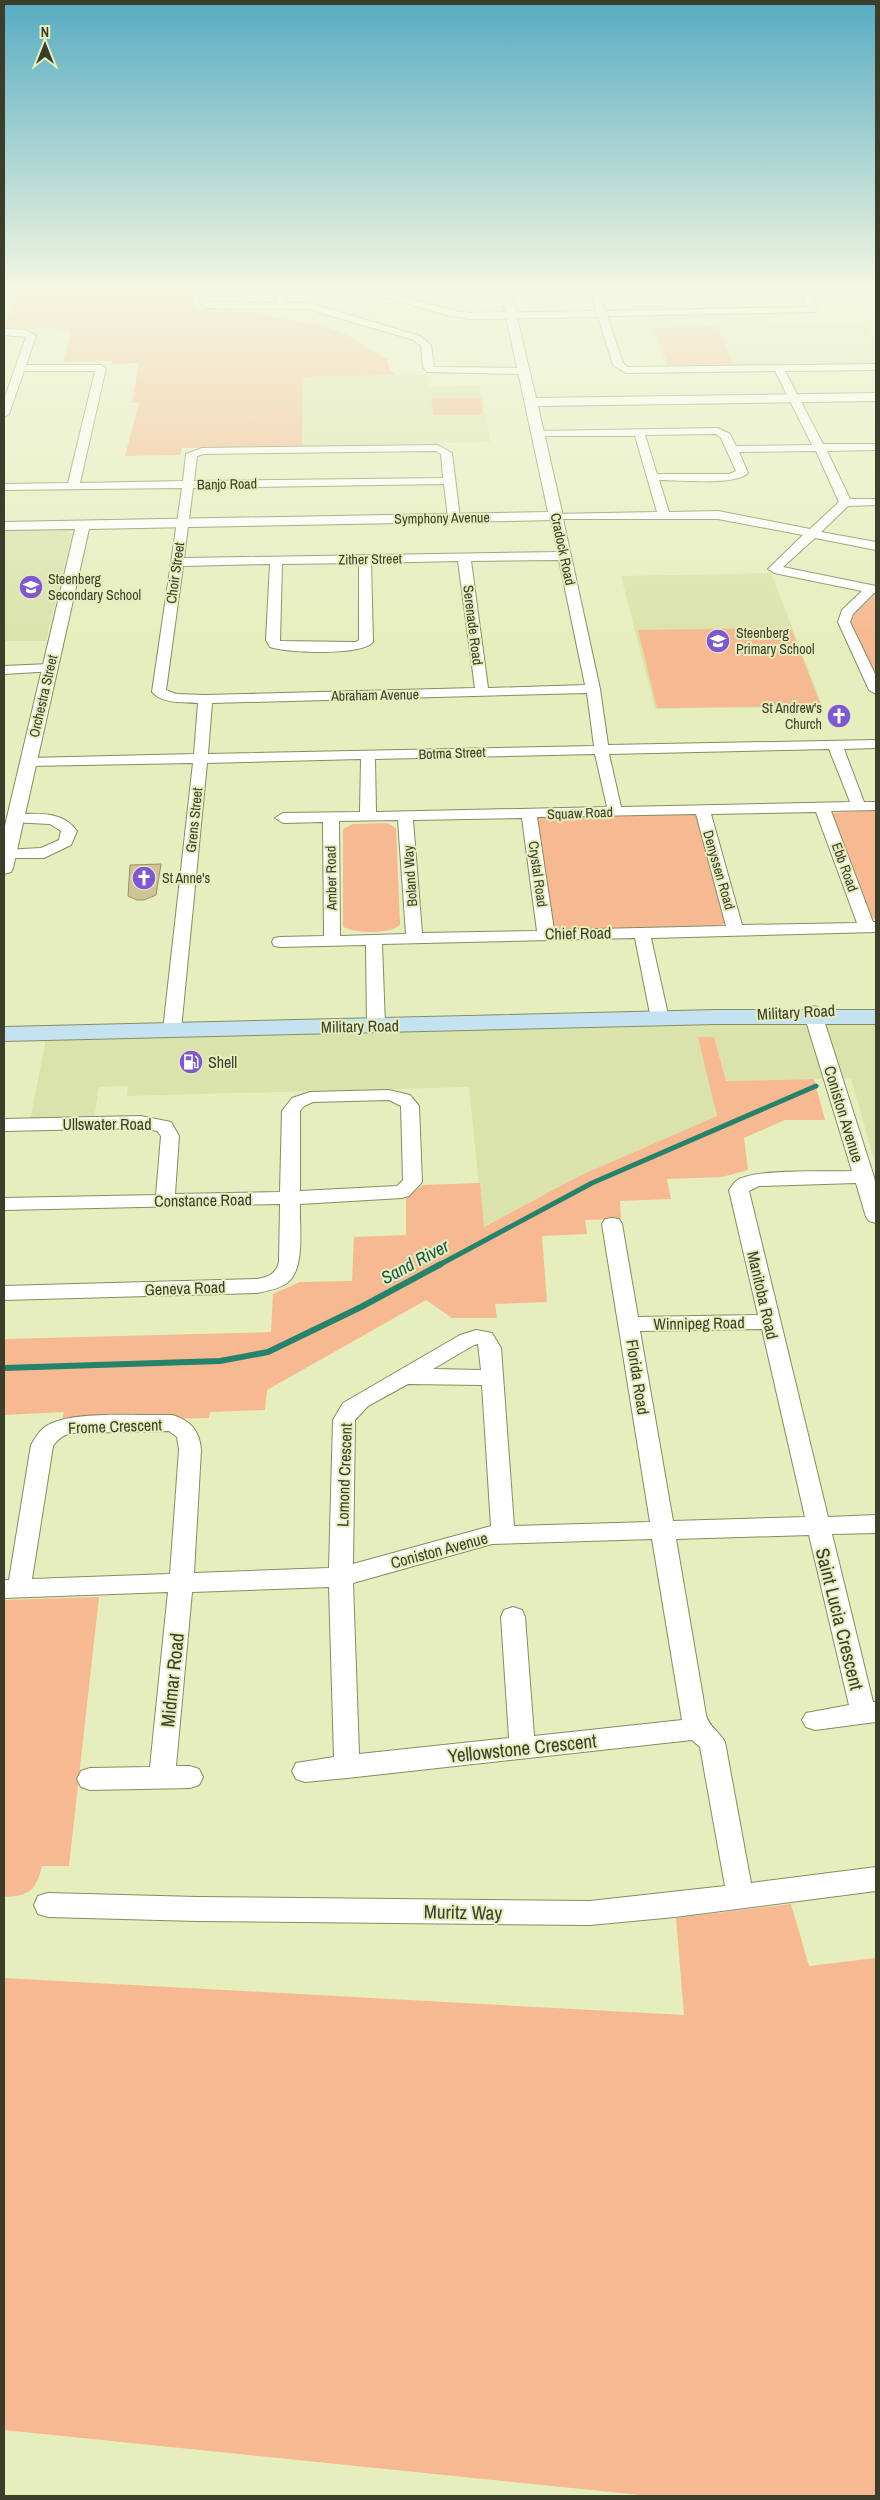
<svg xmlns="http://www.w3.org/2000/svg" width="880" height="2500" font-family="'Archivo Narrow',sans-serif">
	<style>
		.built { fill: #dbe3ac }
		.green { fill: #f6b991 }
		.lines { fill: none; stroke-linecap: round; stroke-linejoin: round }
		.stream-far1 { stroke: #25836b; stroke-width: 5 }
		.stream { stroke: #25836b; stroke-width: 6 }
		.building { fill: #d0c496; stroke: #9c9064 }
		.minor-casing { stroke: #868c60; stroke-width: 2 }
		.tertiary-casing { stroke: #868c60; stroke-width: 2 }
		.secondary-casing { stroke: #868c60; stroke-width: 2 }
		.minor { fill: #fff; fill-rule: evenodd }
		.tertiary { fill: #fff; fill-rule: evenodd }
		.secondary { fill: #c4e2f0; fill-rule: evenodd }
		.labels { text-anchor: middle; stroke-width: 4; stroke-linejoin: round; paint-order: stroke }
		.far-street-label { font-size: 14px; fill: #3b3e2b; stroke: #e7eebe }
		.far-poi-label { font-size: 14px; fill: #3b3e2b; stroke: #e7eebe; text-anchor: start }
		.street-label { font-size: 16px; fill: #3b3e2b; stroke: #e7eebe }
		.poi-label { font-size: 16px; fill: #3b3e2b; stroke: #e7eebe; text-anchor: start }
		.water-label { font-size: 18px; font-style: italic; fill: #145648; stroke: #e7eebe }
		.near-street-label { font-size: 19px; fill: #3b3e2b; stroke: #e7eebe }
	</style>
	<rect width="100%" height="100%" fill="#e7eebe"/>
	<g class="built">
		<polygon points="721,317 765,317 770,325 864,324 876,343 876,364 665,367 650,327 724,326"/>
		<polygon points="427,375 429,386 480,385 490,442 302,446 301,377"/>
		<polygon points="61,529 72,533 46,641 4,641 4,530"/>
		<polygon points="771,573 823,707 655,709 621,576"/>
		<polygon points="876,1017 876,1160 874,1160 851,1078 726,1081 714,1037 699,1037 717,1116 579,1176 483,1227 469,1087 127,1096 128,1086 99,1087 94,1120 30,1121 47,1033"/>
	</g>
	<g class="green">
		<polygon points="20,288 194,288 194,309 249,308 263,315 319,325 345,334 387,359 389,369 397,375 302,377 302,446 182,448 180,455 125,456 139,403 132,403 139,363 112,364 112,361 63,362 70,335 68,329 4,328"/>
		<polygon points="717,327 734,364 668,365 654,328"/>
		<polygon points="431,398 481,398 483,415 433,415"/>
		<path d="M876,595V682L850,622C851,612 866,597 876,595Z"/>
		<polygon points="791,628 821,706 657,708 638,630"/>
		<polygon points="876,810 876,920 867,913 831,817 833,813"/>
		<polygon points="684,813 694,815 699,819 726,919 725,924 716,926 562,930 555,927 550,922 535,822 538,818 545,816"/>
		<path d="M387,823L396,828L400,925C387,935 358,933 343,927V829L353,824Z"/>
		<polygon points="698,1037 714,1037 726,1081 814,1079 825,1120 785,1120 744,1138 748,1170 722,1177 667,1179 671,1199 620,1201 621,1219 585,1220 587,1234 542,1236 547,1302 495,1304 497,1318 452,1318 426,1300 267,1390 265,1410 210,1412 209,1418 62,1421 64,1412 4,1415 4,1339 271,1332 273,1294 300,1282 352,1281 354,1237 406,1235 406,1197 423,1185 480,1183 484,1227 579,1176 717,1116"/>
		<path d="M99,1597L69,1866H42C36,1891 29,1896 4,1897V1600Z"/>
		<polygon points="791,1904 809,1966 876,1958 876,2496 650,2496 4,2430 4,1978 684,2015 676,1918"/>
	</g>
	<g class="lines">
		<polyline class="stream-far1" points="439,1265 592,1183 816,1086"/>
		<polyline class="stream" points="4,1368 220,1361 268,1352 361,1307 441,1264"/>
	</g>
	<polygon class="building" points="161,864 156,895 144,900 137,900 128,896 130,865"/>
	<g class="lines">
		<g class="minor-casing">
			<g id="minor">
				<polygon points="199,288 209,288 209,302 276,303 276,288 285,288 286,303 309,303 420,336 431,345 434,367 524,368 529,371 524,374 427,372 423,367 421,346 414,340 308,309 207,308 199,303"/>
				<path d="M358,288H370L455,311L470,313L596,311L589,288H597L605,311L808,307L797,288H806L818,307L815,312L607,316L623,363L628,367L876,364V370L785,371L823,444H876V450L827,451L850,499H876V505L848,506L821,532L876,542V550L815,538L783,567L876,586V594L874,593L853,614L850,622L876,676V694L869,690L838,622L842,610L862,591L774,573L768,569L803,535L718,519H563L600,689L608,745L876,740V748L844,749L864,802H876V810L831,811L873,922H876V932L651,938L669,1019L666,1023H654L651,1019L635,938L382,944L385,1025L382,1029H370L367,1025L366,945L280,947L274,946L272,942L274,938L280,937L324,936L323,822L283,823L275,818L283,813L360,812L361,759L207,763L181,1030L178,1034H166L163,1030L193,763L28,766L21,762L28,758L194,754L198,703C183,702 163,704 152,692L182,488L4,490V484L68,483L95,371H24L9,414L4,417V400L26,337L4,335V329L26,330L36,336L26,365H101L106,368L80,483L183,481L186,454L202,448L438,445L452,453L460,518L458,521H450L448,518L444,484L193,488L184,558L558,552L550,516L552,514L657,512L635,436H533V432L537,431L718,428L730,434L736,446L812,445L775,371L626,373L613,365L598,317L470,319L451,316L359,290ZM716,434L721,438L736,471L729,474H657L645,435ZM436,451L441,454L443,478L194,481L197,456L203,454ZM816,451L839,502L810,529L718,511L669,512L659,480C679,480 735,486 748,473L739,452ZM559,560L585,685L488,688L471,561ZM458,561L475,688L205,695L176,694L166,690L183,566L270,564L266,640L270,647C287,653 362,656 373,642L371,563ZM359,563V640L356,642L280,641L282,564ZM587,693L594,746L208,754L212,703ZM829,749L850,802L621,807L609,754ZM595,754L607,807L376,812L375,759ZM816,812L857,923L742,925L711,814ZM696,814L726,926L554,930L537,817ZM522,818L537,931L422,933L413,820ZM398,820L406,934L340,936L339,821Z"/>
				<polygon points="50,664 57,668 55,671 4,674 4,666"/>
				<path d="M15,814C37,814 62,810 77,831L71,845L44,858H4V850L41,848L59,840L61,831L50,824L10,822L7,819L10,816Z"/>
				<path d="M812,1006L818,1007L821,1011L874,1177L876,1187V1223L869,1221L866,1217L856,1183L759,1186L749,1191L828,1517L876,1515V1533L832,1534L873,1702H876V1722L815,1730L806,1727L802,1720L806,1713L849,1705L809,1535L676,1539L706,1715C709,1727 719,1731 725,1742L751,1883L876,1867V1891L675,1917L590,1925L197,1921L48,1917L38,1914L34,1905L38,1896L48,1893L197,1897L590,1901L725,1886L700,1747L692,1740L347,1778L305,1782L296,1779L292,1771L296,1763L334,1757L329,1587L192,1592L176,1766H190L199,1769L203,1777L199,1785L190,1788L90,1790L81,1787L77,1779L81,1771L90,1768L150,1767L168,1592L4,1598V1580H9L31,1445C36,1437 40,1429 48,1425C74,1410 141,1416 172,1415C190,1420 200,1431 201,1450L194,1573L329,1568L333,1420L343,1403L460,1335L476,1330L492,1333L501,1348L514,1526L650,1522L602,1224L605,1219L612,1218L619,1219L622,1224L638,1317L758,1315L729,1190C731,1187 734,1183 736,1181C754,1168 828,1172 852,1171L803,1011L806,1007ZM762,1329L805,1517L673,1521L640,1331ZM478,1344L481,1370L433,1369L474,1345ZM408,1384L482,1385L491,1526L353,1564L355,1420L368,1406ZM169,1431L177,1437L179,1450L170,1574L32,1579L53,1446C58,1439 64,1434 73,1433ZM652,1539L682,1720L534,1736L525,1617L522,1610L513,1607L504,1610L501,1617L509,1738L359,1754L353,1583L492,1544Z"/>
				<path d="M389,1090L410,1095L419,1106L422,1182L409,1196L402,1198L300,1204C299,1225 306,1269 287,1283C279,1289 267,1291 257,1293L4,1300V1286L257,1279C268,1277 276,1274 279,1262L280,1204L4,1210V1198L156,1195L161,1136L157,1131L141,1128L4,1131V1119L141,1116L171,1122L179,1136L175,1194L280,1192L282,1111L292,1098L310,1092ZM389,1100L401,1106L403,1180L397,1186L300,1191V1111L304,1106L313,1102Z"/>
			</g>
		</g>
		<g class="tertiary-casing">
			<polygon id="tertiary" points="500,288 510,288 536,398 876,393 876,401 538,406 563,516 556,520 89,529 13,868 11,872 4,874 4,830 75,529 4,530 4,522 548,512"/>
		</g>
		<g class="secondary-casing">
			<polygon id="secondary" points="716,1010 876,1010 876,1024 716,1024 4,1041 4,1027"/>
		</g>
		<use href="#minor" class="minor"/>
		<use href="#tertiary" class="tertiary"/>
		<use href="#secondary" class="secondary"/>
	</g>
	<linearGradient id="sky" x2="0" y2="1"><stop stop-color="#56acc1"/><stop offset="0.45" stop-color="#f4f7e2"/><stop offset="1" stop-color="#f4f7e2" stop-opacity="0"/></linearGradient>
	<rect width="880" height="638" fill="url(#sky)"/>
	<defs>
		<g id="school-disc" transform="scale(1.25)"><circle r="9.5" fill="#7e58d2" stroke="#e7eebe"/><path d="M0-5L7-2L0 1L-7-2ZM-4 1L0 2.5L4 1V4Q0 6-4 4Z" fill="#fff"/></g>
		<g id="church-disc" transform="scale(1.25)"><circle r="9.5" fill="#7e58d2" stroke="#e7eebe"/><path d="M-1.2-6h2.4v3.5h3.3v2.4h-3.3V6h-2.4V-.1h-3.3v-2.4h3.3Z" fill="#fff"/></g>
		<g id="fuel-disc" transform="scale(1.25)"><circle r="9.5" fill="#7e58d2" stroke="#e7eebe"/><path d="M-5.5-6h7V0h2V4h1.3V-2.5L3-4.5l.8-.8L6-3V5H2.5V1h-1V6h-7ZM-4.2-4.7v3.2H.2V-4.7Z" fill="#fff"/></g>
	</defs>
	<g fill-rule="evenodd">
		<use href="#school-disc" x="31" y="587"/>
		<use href="#school-disc" x="718" y="641"/>
		<use href="#church-disc" x="839" y="716"/>
		<use href="#church-disc" x="144" y="878"/>
		<use href="#fuel-disc" x="191" y="1062"/>
	</g>
	<g class="labels">
		<g class="far-street-label">
			<text transform="translate(227 484) rotate(-1)" y="5">Banjo Road</text>
			<text transform="translate(442 518) rotate(-1)" y="5">Symphony Avenue</text>
			<text transform="translate(563 549) rotate(78)" y="5">Cradock Road</text>
			<text transform="translate(370 559) rotate(-1)" y="5">Zither Street</text>
			<text transform="translate(175 573) rotate(-82)" y="5">Choir Street</text>
			<text transform="translate(473 625) rotate(83)" y="5">Serenade Road</text>
			<text transform="translate(375 695) rotate(-1)" y="5">Abraham Avenue</text>
			<text transform="translate(43 696) rotate(-77)" y="5">Orchestra Street</text>
			<text transform="translate(452 753) rotate(-2)" y="5">Botma Street</text>
			<text transform="translate(580 813) rotate(-2)" y="5">Squaw Road</text>
			<text transform="translate(194 820) rotate(-84)" y="5">Grens Street</text>
			<text transform="translate(845 867) rotate(70)" y="5">Ebb Road</text>
			<text transform="translate(719 870) rotate(74)" y="5">Denyssen Road</text>
			<text transform="translate(538 874) rotate(82)" y="5">Crystal Road</text>
			<text transform="translate(410 876) rotate(-94)" y="5">Boland Way</text>
			<text transform="translate(331 878) rotate(-91)" y="5">Amber Road</text>
		</g>
		<g class="far-poi-label">
			<text x="48" y="584">Steenberg<tspan x="48" dy="16">Secondary School</tspan></text>
			<text x="736" y="638">Steenberg<tspan x="736" dy="16">Primary School</tspan></text>
			<text x="822" y="713" text-anchor="end">St Andrew's<tspan x="822" dy="16">Church</tspan></text>
			<text x="162" y="883">St Anne's</text>
		</g>
		<g class="street-label">
			<text transform="translate(578 933) rotate(-1)" y="6">Chief Road</text>
			<text transform="translate(796 1012) rotate(-3)" y="6">Military Road</text>
			<text transform="translate(360 1026) rotate(-1)" y="6">Military Road</text>
			<text transform="translate(844 1114) rotate(73)" y="6">Coniston Avenue</text>
			<text x="107" y="1130">Ullswater Road</text>
			<text transform="translate(203 1200) rotate(-1)" y="6">Constance Road</text>
			<text transform="translate(185 1288) rotate(-2)" y="6">Geneva Road</text>
			<text transform="translate(763 1295) rotate(77)" y="6">Manitoba Road</text>
			<text transform="translate(699 1323) rotate(-1)" y="6">Winnipeg Road</text>
			<text transform="translate(638 1377) rotate(81)" y="6">Florida Road</text>
			<text transform="translate(115 1426) rotate(-2)" y="6">Frome Crescent</text>
			<text transform="translate(344 1475) rotate(-88)" y="6">Lomond Crescent</text>
			<text transform="translate(439 1550) rotate(-15)" y="6">Coniston Avenue</text>
		</g>
		<g class="poi-label">
			<text x="208" y="1068">Shell</text>
		</g>
		<g class="water-label">
			<text transform="translate(415 1262) rotate(-28)" y="6">Sand River</text>
		</g>
		<g class="near-street-label">
			<text transform="translate(840 1619) rotate(76)" y="7">Saint Lucia Crescent</text>
			<text transform="translate(172 1680) rotate(-84)" y="7">Midmar Road</text>
			<text transform="translate(522 1748) rotate(-6)" y="7">Yellowstone Crescent</text>
			<text transform="translate(463 1912) rotate(1)" y="7">Muritz Way</text>
		</g>
	</g>
	<rect width="880" height="2500" fill="none" stroke="#3b3e2b" stroke-width="10"/>
	<g transform="translate(45 45)" stroke="#e7eebe" stroke-width="4" paint-order="stroke">
	<path d="M0-4L9 19L0 12L-9 19Z" fill="#3b3e2b"/>
	<text y="-8" font-size="14" font-weight="bold" text-anchor="middle" fill="#3b3e2b">N</text>
	</g>
</svg>
